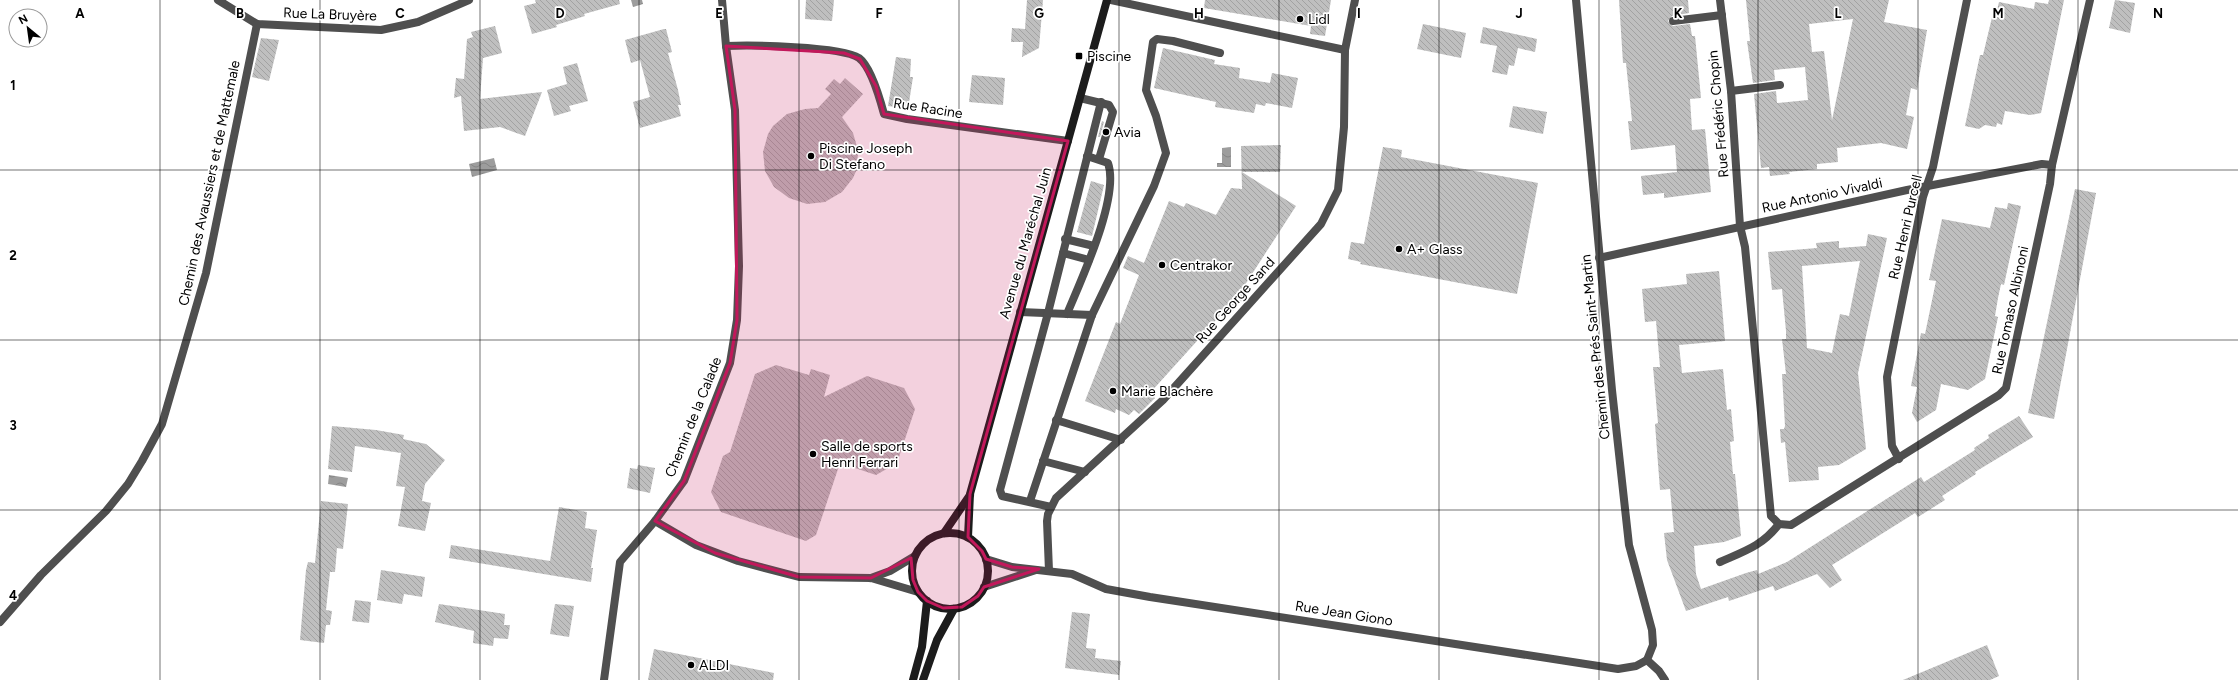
<svg xmlns="http://www.w3.org/2000/svg" width="2238" height="680" font-family="Figtree,sans-serif">
	<style>
		.water { fill: url(#water-waves) }
		.building { fill: url(#building-back-hatch); fill-rule: evenodd }
		.lines { fill: none; stroke-linecap: round; stroke-linejoin: round }
		.lane { stroke: #4f4f4f; stroke-width: 8 }
		.street { stroke: #4f4f4f; stroke-width: 8 }
		.secondary { stroke: #1c1c1c; stroke-width: 8 }
		.marked { fill: #c2185b; fill-opacity: 0.2; stroke: #c2185b; stroke-width: 3; stroke-linejoin: round }
		.grid { fill: none; stroke: #000; stroke-width: 1; stroke-opacity: 0.55 }
		.poi-dot { fill: #000; stroke: #fff; stroke-width: 1.5 }
		.labels { text-anchor: middle; stroke-width: 3.5; stroke-linejoin: round; paint-order: stroke }
		.street-label { font-size: 14px; fill: #000; stroke: #fff }
		.poi-label { font-size: 14px; fill: #000; stroke: #fff; text-anchor: start }
		.grid-label { font-size: 13px; text-anchor: middle; font-weight: bold; fill: #000; stroke: #fff; stroke-width: 3.5; stroke-linejoin: round; paint-order: stroke }
	</style>
	<defs>
		<pattern id="water-waves" width="16" height="10" patternUnits="userSpaceOnUse"><rect width="16" height="10" fill="#9d9d9d"/><path d="M0 5q4-4 8 0t8 0" fill="none" stroke="#858585"/></pattern>
		<pattern id="building-back-hatch" width="6" height="6" patternUnits="userSpaceOnUse"><rect width="6" height="6" fill="#bfbfbf"/><path d="M-1 5l2 2M0 0l6 6M5-1l2 2" fill="none" stroke="#a2a2a2"/></pattern>
	</defs>
	<rect width="100%" height="100%" fill="#fff"/>
	<g class="water">
		<polygon points="631,0 642,0 643,4 633,7"/>
		<polygon points="1231,147 1231,167 1217,167 1217,163 1222,163 1222,148"/>
		<polygon points="494,158 497,170 472,177 469,164"/>
		<polygon points="329,475 348,478 346,487 328,484"/>
	</g>
	<g class="building">
		<polygon points="535,0 619,0 620,4 584,14 585,16 556,25 557,27 532,34 524,6 536,3"/>
		<polygon points="806,0 834,0 832,21 805,19"/>
		<polygon points="1027,0 1043,0 1039,48 1022,57 1023,42 1011,42 1012,28 1025,29"/>
		<polygon points="1205,0 1331,0 1325,36 1310,34 1311,26 1204,8"/>
		<polygon points="1619,0 1688,0 1689,13 1672,16 1668,21 1673,26 1690,24 1692,36 1695,36 1701,98 1690,99 1692,130 1705,129 1711,192 1664,198 1664,193 1643,195 1641,176 1677,172 1675,145 1631,150 1628,121 1632,121 1626,63 1623,63"/>
		<path d="M1746,0H1889L1884,22L1927,30L1917,90L1911,88L1906,115L1914,117L1907,149L1881,143L1837,148L1838,162L1817,164V169L1789,172L1790,174L1770,176L1769,167L1761,168L1754,94L1776,91L1777,103L1808,100L1805,67L1774,70L1775,80L1753,83L1747,41H1750ZM1853,19L1832,120L1824,51L1812,52L1809,24Z"/>
		<polygon points="2049,0 2064,0 2041,113 2030,115 2005,111 2002,125 1997,123 1996,127 1985,125 1979,129 1965,126 1980,55 1983,55 1994,9 1997,10 1999,2 2034,9 2035,2 2048,4"/>
		<polygon points="2115,0 2135,3 2130,33 2109,28"/>
		<polygon points="1423,24 1466,33 1461,58 1417,49"/>
		<polygon points="495,26 502,53 483,58 480,99 542,92 525,136 500,127 464,131 461,96 454,98 456,78 464,79 467,39 473,37 471,32"/>
		<polygon points="1483,27 1537,39 1535,52 1518,48 1514,66 1509,65 1507,75 1492,72 1497,46 1480,43"/>
		<polygon points="664,29 666,29 672,52 668,53 678,90 681,105 678,105 681,116 640,128 633,102 650,97 640,60 631,63 625,40"/>
		<polygon points="261,38 279,40 269,81 252,77"/>
		<polygon points="1163,48 1215,60 1214,64 1240,68 1239,78 1270,83 1272,73 1298,78 1292,108 1266,103 1265,106 1256,104 1254,113 1215,107 1216,102 1154,88"/>
		<polygon points="896,57 911,59 910,77 913,77 908,109 888,106"/>
		<polygon points="577,63 588,101 569,106 571,111 554,116 547,90 567,84 563,67"/>
		<polygon points="972,75 1005,78 1003,105 969,102"/>
		<polygon points="845,78 863,94 842,117 853,133 858,150 857,169 853,178 842,192 825,202 807,204 789,198 774,187 765,171 763,152 768,134 773,126 787,114 805,109 818,108 831,94 825,89 834,79 840,84"/>
		<polygon points="1513,106 1547,112 1543,134 1509,127"/>
		<polygon points="1102,121 1104,122 1100,137 1098,137"/>
		<polygon points="1281,145 1280,172 1242,172 1296,206 1241,291 1246,296 1230,314 1225,310 1150,393 1155,398 1139,414 1134,410 1129,415 1116,409 1115,413 1085,401 1116,322 1120,324 1139,275 1123,268 1128,256 1144,263 1169,201 1184,207 1186,203 1216,215 1231,188 1242,189 1241,146"/>
		<polygon points="1383,147 1402,150 1401,157 1538,183 1517,294 1360,264 1361,262 1348,259 1351,242 1364,244"/>
		<polygon points="1091,181 1104,185 1092,236 1077,232"/>
		<polygon points="2075,189 2096,193 2054,419 2028,413"/>
		<polygon points="2008,203 2021,206 2004,285 2001,284 1998,298 1995,316 1998,317 1985,379 1968,390 1941,384 1936,410 1917,422 1912,413 1917,387 1911,386 1921,333 1925,334 1936,281 1929,280 1942,219 1990,228 1995,207 2007,209"/>
		<path d="M1868,234L1887,238L1858,373L1866,449L1839,465L1818,467L1819,480L1789,482L1785,442L1781,443L1780,429H1784L1785,426L1782,374H1786L1782,339H1786V331L1782,289L1772,290L1768,252L1817,248L1816,243L1839,241V248L1866,246ZM1860,261L1849,316L1840,314L1832,353L1807,348L1802,266Z"/>
		<polygon points="1719,271 1725,341 1679,345 1682,373 1723,369 1727,410 1731,409 1734,441 1730,442 1733,474 1735,474 1741,536 1724,542 1694,546 1696,574 1701,589 1746,573 1757,570 1758,574 1787,562 1921,477 1924,482 1975,450 1974,448 1989,438 1988,435 2019,416 2033,437 1975,472 1976,474 1942,496 1945,500 1918,517 1915,513 1832,565 1842,580 1830,588 1817,574 1775,591 1773,586 1729,601 1728,597 1686,611 1667,560 1664,533 1674,532 1670,489 1660,490 1655,424 1658,423 1653,367 1660,367 1656,321 1645,322 1642,289 1687,284 1686,274"/>
		<polygon points="776,365 809,375 811,369 830,375 824,397 867,376 904,388 915,409 897,463 876,475 840,463 816,535 806,541 721,512 711,492 723,456 730,452 755,374"/>
		<polygon points="332,426 376,430 404,435 403,439 426,444 445,460 425,484 422,501 431,503 425,531 398,526 405,487 396,486 401,453 355,446 352,472 328,469"/>
		<polygon points="638,465 655,468 650,493 627,488 630,468 637,469"/>
		<polygon points="321,501 348,504 343,549 337,548 335,572 330,572 326,610 332,611 330,625 326,625 324,643 300,640 306,570 308,562 315,563"/>
		<polygon points="559,507 587,512 585,528 597,530 591,568 593,568 591,582 449,558 451,545 550,561"/>
		<polygon points="381,570 425,577 422,597 404,594 402,604 377,600"/>
		<polygon points="355,600 371,602 369,623 352,621"/>
		<polygon points="439,604 505,614 504,625 510,625 508,639 494,638 493,646 473,643 474,631 435,622"/>
		<polygon points="555,604 574,606 569,637 550,634"/>
		<polygon points="1072,612 1090,614 1086,648 1096,649 1095,658 1121,661 1119,675 1065,668"/>
		<polygon points="1987,645 1999,676 1990,680 1903,680"/>
		<polygon points="654,649 774,673 773,680 648,680"/>
	</g>
	<g class="lines">
		<g class="lane">
			<polyline points="1111,0 1345,50"/>
			<polyline points="1673,21 1722,15"/>
			<polyline points="1731,91 1780,85"/>
			<polyline points="1080,98 1109,105 1113,112 1099,159"/>
			<polyline points="1065,239 1094,246"/>
			<polyline points="1063,253 1089,260"/>
			<polyline points="1020,312 1092,315"/>
			<path d="M1067,314C1081,280 1120,197 1108,163L1087,156"/>
			<polyline points="1056,420 1121,440"/>
			<polyline points="1043,461 1085,472"/>
			<polyline points="1030,501 1092,315 1154,186 1166,153 1156,116 1146,90 1153,42 1157,39 1173,41 1220,53"/>
			<polyline points="1051,507 1002,496 1000,490 1048,313 1101,102"/>
		</g>
		<g class="street">
			<polyline points="218,0 257,24 381,30 418,22 469,0"/>
			<polyline points="1576,0 1612,390 1629,545 1652,630 1653,645 1647,660 1659,671 1665,680"/>
			<polyline points="1720,0 1731,91 1740,226 1745,247 1771,516 1779,524 1791,525 1999,395 2006,388 2050,184 2052,165 2090,0"/>
			<path d="M726,46C750,45 841,46 859,58C871,67 880,99 884,114L907,119L1068,141"/>
			<polyline points="1599,258 1907,190 2042,164 2052,165"/>
			<polyline points="1899,459 1892,446 1887,377 1923,197 1933,167 1967,0"/>
			<polyline points="655,521 696,545 738,561 799,577 871,578 918,592"/>
			<polyline points="986,559 1012,567 1072,574 1106,589 1150,597 1618,669 1636,666 1647,660"/>
			<path d="M1720,562C1745,551 1762,546 1779,524"/>
			<polyline points="1049,571 1047,521 1048,514 1056,498 1163,400 1321,224 1338,190 1344,127 1345,50 1355,0"/>
			<polyline points="871,578 890,571 915,556"/>
			<polyline points="984,587 1036,570"/>
			<polyline points="0,622 41,575 106,511 128,484 142,461 162,424 206,273 257,24"/>
			<polyline points="604,680 620,562 655,521 684,481 730,363 737,320 739,266 735,110 726,46 722,0"/>
		</g>
		<g class="secondary">
			<polyline points="944,533 970,495"/>
			<circle cx="950" cy="571" r="38"/>
			<polyline points="968,537 970,494 1107,0"/>
			<polyline points="913,680 922,647 927,601"/>
			<polyline points="923,680 937,640 954,609"/>
		</g>
	</g>
	<path class="marked" d="M726,46L844,53L860,59L876,86L884,114L1068,141L970,494L968,537L982,551L986,559L1012,567L1039,569L984,587L978,596L962,607L943,608L927,601L918,592L913,580L911,558L871,578L799,577L715,553L655,521L684,481L730,363L737,320L735,110Z"/>
	<path class="grid" d="M160,0V680M320,0V680M480,0V680M639,0V680M799,0V680M959,0V680M1119,0V680M1279,0V680M1439,0V680M1599,0V680M1758,0V680M1918,0V680M2078,0V680M0,170H2238M0,340H2238M0,510H2238"/>
	<g class="poi-dot">
		<circle cx="1300" cy="19" r="4"/>
		<rect x="1075" y="52" width="8" height="8" rx="2"/>
		<circle cx="1106" cy="132" r="4"/>
		<circle cx="811" cy="156" r="4"/>
		<circle cx="1399" cy="249" r="4"/>
		<circle cx="1162" cy="265" r="4"/>
		<circle cx="1113" cy="391" r="4"/>
		<circle cx="813" cy="454" r="4"/>
		<circle cx="691" cy="665" r="4"/>
	</g>
	<g class="labels">
		<g class="street-label">
			<text transform="translate(330 14) rotate(2)" y="5">Rue La Bruyère</text>
			<text transform="translate(928 108) rotate(9)" y="5">Rue Racine</text>
			<text transform="translate(1718 114) rotate(-95)" y="5">Rue Frédéric Chopin</text>
			<text transform="translate(209 183) rotate(-78)" y="5">Chemin des Avaussiers et de Mattemale</text>
			<text transform="translate(1822 195) rotate(-12)" y="5">Rue Antonio Vivaldi</text>
			<text transform="translate(1905 227) rotate(-77)" y="5">Rue Henri Purcell</text>
			<text transform="translate(1025 243) rotate(-74)" y="5">Avenue du Maréchal Juin</text>
			<text transform="translate(1235 300) rotate(-48)" y="5">Rue George Sand</text>
			<text transform="translate(2010 310) rotate(-78)" y="5">Rue Tomaso Albinoni</text>
			<text transform="translate(1595 347) rotate(-96)" y="5">Chemin des Prés Saint-Martin</text>
			<text transform="translate(693 417) rotate(-68)" y="5">Chemin de la Calade</text>
			<text transform="translate(1344 613) rotate(9)" y="5">Rue Jean Giono</text>
		</g>
		<g class="poi-label">
			<text x="1308" y="24">Lidl</text>
			<text x="1087" y="61">Piscine</text>
			<text x="1114" y="137">Avia</text>
			<text x="819" y="153">Piscine Joseph<tspan x="819" dy="16">Di Stefano</tspan></text>
			<text x="1407" y="254">A+ Glass</text>
			<text x="1170" y="270">Centrakor</text>
			<text x="1121" y="396">Marie Blachère</text>
			<text x="821" y="451">Salle de sports<tspan x="821" dy="16">Henri Ferrari</tspan></text>
			<text x="699" y="670">ALDI</text>
		</g>
	</g>
	<g class="grid-label">
		<text x="80" y="18">A</text>
		<text x="240" y="18">B</text>
		<text x="400" y="18">C</text>
		<text x="560" y="18">D</text>
		<text x="719" y="18">E</text>
		<text x="879" y="18">F</text>
		<text x="1039" y="18">G</text>
		<text x="1199" y="18">H</text>
		<text x="1359" y="18">I</text>
		<text x="1519" y="18">J</text>
		<text x="1678" y="18">K</text>
		<text x="1838" y="18">L</text>
		<text x="1998" y="18">M</text>
		<text x="2158" y="18">N</text>
		<text x="13" y="90">1</text>
		<text x="13" y="260">2</text>
		<text x="13" y="430">3</text>
		<text x="13" y="600">4</text>
	</g>
	<g transform="translate(28 28) rotate(331)"><circle r="19" fill="#ffffff" stroke="#999999"/>
	<path d="M0-3L7 15L0 10L-7 15Z" fill="#000000"/>
	<text y="-6" font-size="11" font-weight="bold" text-anchor="middle" fill="#000000">N</text>
	</g>
</svg>
